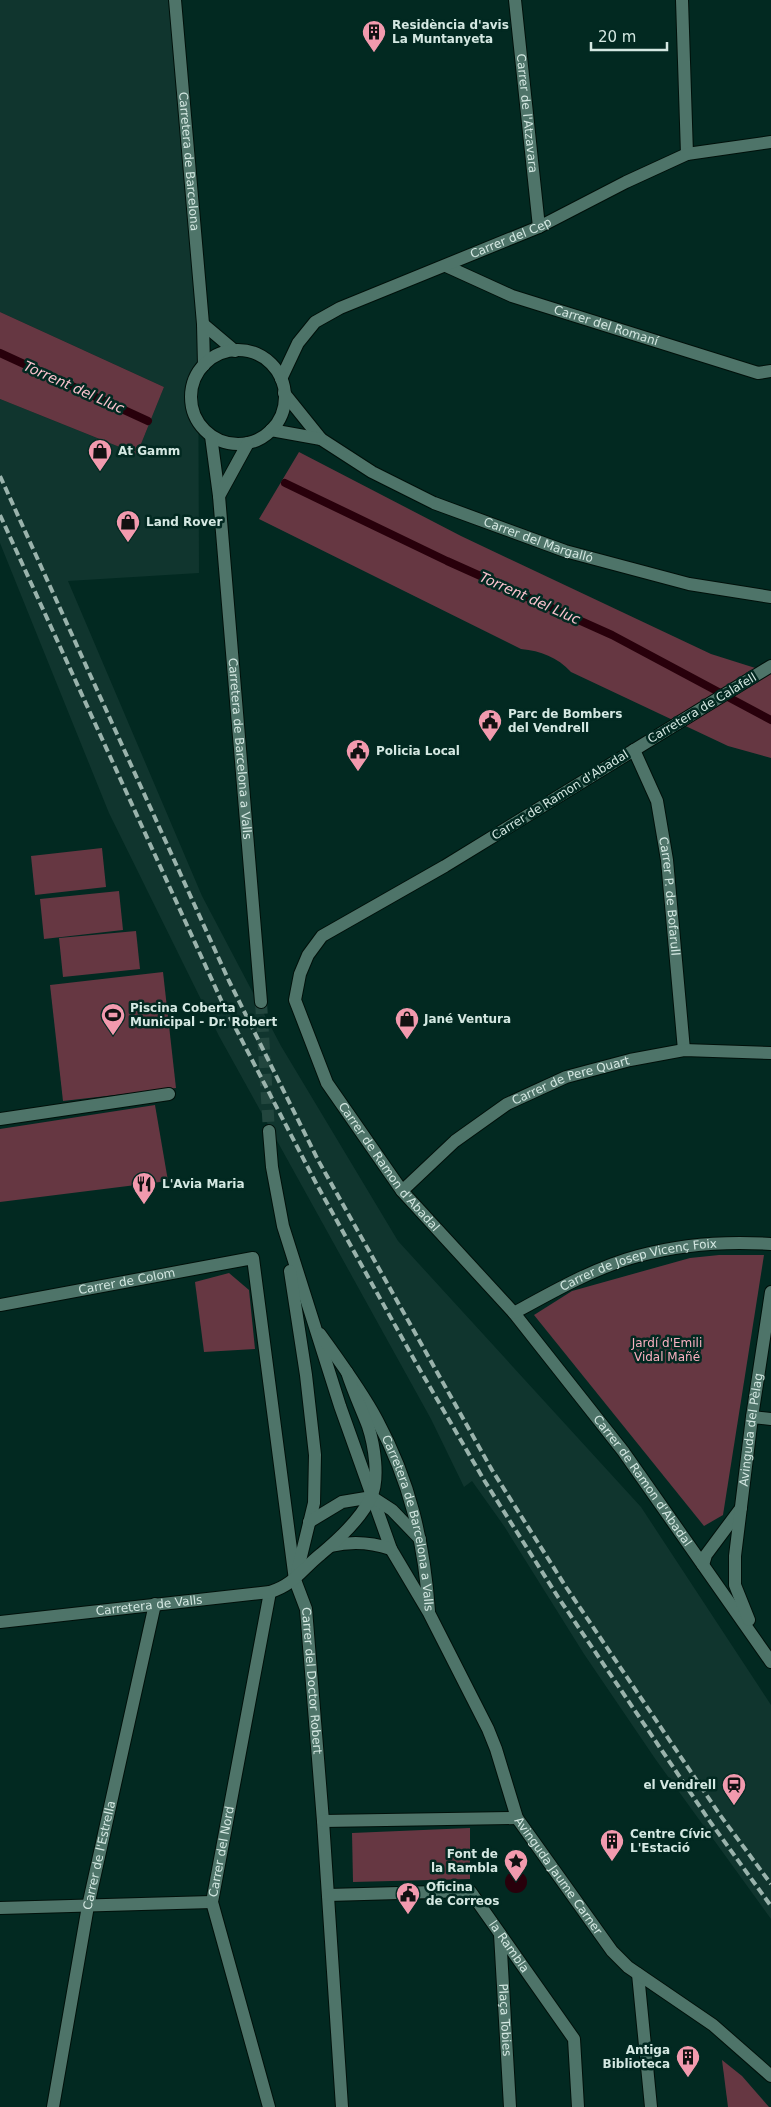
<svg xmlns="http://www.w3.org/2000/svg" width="771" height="2107" font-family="'DejaVu Sans',sans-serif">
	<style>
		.built { fill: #10352e }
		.green { fill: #663742 }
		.water { fill: #28000b }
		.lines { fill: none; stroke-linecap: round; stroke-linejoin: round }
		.stream { stroke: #28000b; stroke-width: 8 }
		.tertiary-tunnel { stroke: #22463e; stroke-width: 12; stroke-dasharray: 12 6; stroke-linecap: butt }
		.pedestrian-casing { stroke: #00100a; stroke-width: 14 }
		.minor-casing { stroke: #00100a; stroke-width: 14 }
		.tertiary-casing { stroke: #00100a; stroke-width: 14 }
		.pedestrian { stroke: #4e7469; stroke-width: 12 }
		.minor { stroke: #4e7469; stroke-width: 12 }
		.tertiary { stroke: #4e7469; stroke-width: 12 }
		.rail { stroke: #9ab3ac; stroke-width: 4; stroke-dasharray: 8 4; stroke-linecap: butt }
		.labels { text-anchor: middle; stroke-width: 5; stroke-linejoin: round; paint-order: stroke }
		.poi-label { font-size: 12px; font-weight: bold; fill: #d4e8e2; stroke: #022921; text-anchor: start }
		.street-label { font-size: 12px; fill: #d4e8e2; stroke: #022921 }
		.park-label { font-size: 12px; fill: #fab0c0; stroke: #022921 }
		.water-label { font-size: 14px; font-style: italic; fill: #fcc3cf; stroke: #022921 }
	</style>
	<rect width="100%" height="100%" fill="#022921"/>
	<polygon class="built" points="0,0 172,0 198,296 199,573 68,581 202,896 281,1046 398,1241 641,1507 771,1705 771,1919 656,1760 584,1654 504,1526 472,1481 464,1487 431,1419 219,1036 109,813 0,543 0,399 137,454 164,387 0,312"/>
	<g class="green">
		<polygon points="0,312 164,387 137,454 0,399"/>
		<path d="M299,452L461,536L711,654L771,673V758L728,746L571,672C557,657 541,651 521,649L259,519Z"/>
		<polygon points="102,848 106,887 35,895 31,856"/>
		<polygon points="119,891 123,930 44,939 40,899"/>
		<polygon points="136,931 140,969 63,977 59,938"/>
		<polygon points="163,972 176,1088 63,1101 50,985"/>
		<polygon points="155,1105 168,1181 0,1202 0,1129"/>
		<polygon points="719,1255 764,1255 723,1515 704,1526 534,1315 572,1291 690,1258"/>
		<polygon points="229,1273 249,1290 255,1349 204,1352 195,1282"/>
		<polygon points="470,1828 470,1879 353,1882 352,1833"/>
		<polygon points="722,2060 742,2076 769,2107 728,2107"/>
	</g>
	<circle class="water" cx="516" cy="1882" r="11"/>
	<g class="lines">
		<g class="stream">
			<polyline points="0,353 148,421"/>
			<polyline points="285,483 447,561 612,635 771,720"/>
		</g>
		<polyline class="tertiary-tunnel" points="261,1002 269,1131"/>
		<g class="pedestrian-casing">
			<polyline id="pedestrian" points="0,1119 169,1094"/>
		</g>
		<g class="minor-casing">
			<g id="minor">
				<path id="s1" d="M515,0L539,227"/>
				<polyline points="682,0 687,154"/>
				<path id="s2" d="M446,266L512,296L758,373L771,371"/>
				<path id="s3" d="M281,379L298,343L315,322L340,308L539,227L626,182L687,154L771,142"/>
				<path id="s4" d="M284,393L321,439L372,472L434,503L565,551L689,584L771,597"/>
				<polyline points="271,430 321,439"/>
				<path id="s5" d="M771,666L445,866L322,936L308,955L300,974L295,1000L327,1083L402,1191L514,1313L623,1451L771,1662"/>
				<path id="s6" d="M634,750L657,801L667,860L684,1050"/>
				<path id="s7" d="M402,1191L455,1141L507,1104L566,1077L630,1060L684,1050L771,1053"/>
				<path id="s8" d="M0,1305L253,1258L295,1580L306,1609L323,1821L342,2107"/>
				<path id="s9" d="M514,1313C552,1292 596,1267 638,1256C682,1244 726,1241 771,1244"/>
				<polyline points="752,1417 771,1419"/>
				<polyline points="703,1565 706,1555 741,1508"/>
				<path id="s10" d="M749,1620L735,1585V1556L752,1417L771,1292"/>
				<polyline points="323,1821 517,1818"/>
				<path id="s11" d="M328,1895L470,1891L574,2039L578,2107"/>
				<polyline points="0,1908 212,1902"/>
				<path id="s12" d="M500,1934L510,2107"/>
				<polyline points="638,1974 651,2107"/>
				<path id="s13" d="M53,2107L88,1906L155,1604"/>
				<path id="s14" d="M269,2107L212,1902L270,1592"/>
			</g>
		</g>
		<g class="tertiary-casing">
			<g id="tertiary">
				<path id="s15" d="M175,0L203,324L204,365"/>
				<polyline points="203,324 235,351"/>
				<circle cx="238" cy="397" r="47"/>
				<path id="s16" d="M211,436L219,496L261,1002"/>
				<polyline points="219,496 248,443"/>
				<path id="s17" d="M269,1131L272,1167L283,1226L340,1406L391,1549L429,1613L488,1729L496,1749L517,1818L612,1951L628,1967L713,2025L771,2076"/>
				<polyline points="290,1271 306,1375 315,1455 314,1503 296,1577"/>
				<path id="s18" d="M320,1334C340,1362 361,1390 377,1420C410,1481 424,1542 429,1611"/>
				<polyline points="309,1522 342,1502 372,1497 392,1510 420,1539"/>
				<path d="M331,1546C352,1541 370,1542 391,1549"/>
				<path id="s19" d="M0,1622L270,1592C294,1585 302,1569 321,1554C339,1539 361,1519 371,1497C380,1479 374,1444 368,1426C361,1408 353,1391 347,1372"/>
			</g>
		</g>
		<use href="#pedestrian" class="pedestrian"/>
		<use href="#minor" class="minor"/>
		<use href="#tertiary" class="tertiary"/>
		<g class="rail">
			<polyline points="0,476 229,981 318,1160 492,1470 566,1587 720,1815 771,1884"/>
			<polyline points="0,515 222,1002 317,1185 416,1363 484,1480 558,1597 711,1823 771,1906"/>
		</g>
	</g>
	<defs>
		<g id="building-pin" transform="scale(1.25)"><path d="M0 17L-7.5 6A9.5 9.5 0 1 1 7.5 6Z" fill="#f29aae" stroke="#022921"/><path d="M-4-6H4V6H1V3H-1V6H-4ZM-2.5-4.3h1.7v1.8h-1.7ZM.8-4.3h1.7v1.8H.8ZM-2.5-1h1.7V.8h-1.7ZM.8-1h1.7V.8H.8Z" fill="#111"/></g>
		<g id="shop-pin" transform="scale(1.25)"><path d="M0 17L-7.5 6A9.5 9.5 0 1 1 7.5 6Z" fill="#f29aae" stroke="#022921"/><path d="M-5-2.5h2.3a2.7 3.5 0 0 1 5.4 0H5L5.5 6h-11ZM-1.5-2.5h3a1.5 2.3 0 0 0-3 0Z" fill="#111"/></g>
		<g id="civic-pin" transform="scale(1.25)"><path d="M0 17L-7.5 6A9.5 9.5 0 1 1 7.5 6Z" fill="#f29aae" stroke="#022921"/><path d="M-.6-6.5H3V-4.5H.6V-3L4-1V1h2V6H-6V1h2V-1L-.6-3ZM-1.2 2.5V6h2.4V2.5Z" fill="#111"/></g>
		<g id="stadium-pin" transform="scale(1.25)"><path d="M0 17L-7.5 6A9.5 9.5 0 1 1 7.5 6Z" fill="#f29aae" stroke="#022921"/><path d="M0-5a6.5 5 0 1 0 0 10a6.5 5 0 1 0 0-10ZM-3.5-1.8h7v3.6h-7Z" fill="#111"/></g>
		<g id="restaurant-pin" transform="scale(1.25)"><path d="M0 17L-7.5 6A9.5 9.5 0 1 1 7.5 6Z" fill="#f29aae" stroke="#022921"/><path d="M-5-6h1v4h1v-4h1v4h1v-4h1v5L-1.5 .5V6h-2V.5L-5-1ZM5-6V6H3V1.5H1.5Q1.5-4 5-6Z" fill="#111"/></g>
		<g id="station-pin" transform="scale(1.25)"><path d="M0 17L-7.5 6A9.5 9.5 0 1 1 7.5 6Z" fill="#f29aae" stroke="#022921"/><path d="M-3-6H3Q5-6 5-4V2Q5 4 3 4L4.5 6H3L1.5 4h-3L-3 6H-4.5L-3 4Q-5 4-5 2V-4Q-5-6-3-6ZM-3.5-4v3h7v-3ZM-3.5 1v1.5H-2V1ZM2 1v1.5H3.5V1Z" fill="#111"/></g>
		<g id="sight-pin" transform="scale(1.25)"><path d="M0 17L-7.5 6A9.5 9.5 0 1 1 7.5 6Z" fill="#f29aae" stroke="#022921"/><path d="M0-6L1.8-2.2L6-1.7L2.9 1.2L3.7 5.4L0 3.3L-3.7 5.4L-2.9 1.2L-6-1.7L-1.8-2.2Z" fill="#111"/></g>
	</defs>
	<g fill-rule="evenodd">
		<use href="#building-pin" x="374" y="32"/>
		<use href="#shop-pin" x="100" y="451"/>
		<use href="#shop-pin" x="128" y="522"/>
		<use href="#civic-pin" x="490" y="721"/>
		<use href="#civic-pin" x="358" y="751"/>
		<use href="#stadium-pin" x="113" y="1015"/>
		<use href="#shop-pin" x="407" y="1019"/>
		<use href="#restaurant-pin" x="144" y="1184"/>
		<use href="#station-pin" x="734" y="1785"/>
		<use href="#building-pin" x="612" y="1841"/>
		<use href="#sight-pin" x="516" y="1861"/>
		<use href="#civic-pin" x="408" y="1894"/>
		<use href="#building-pin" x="688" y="2057"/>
	</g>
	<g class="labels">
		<g class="poi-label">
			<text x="392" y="29">Residència d'avis<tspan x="392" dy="14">La Muntanyeta</tspan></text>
			<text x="118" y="455">At Gamm</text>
			<text x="146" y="526">Land Rover</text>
			<text x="508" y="718">Parc de Bombers<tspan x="508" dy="14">del Vendrell</tspan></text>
			<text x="376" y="755">Policia Local</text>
			<text x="130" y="1012">Piscina Coberta<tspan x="130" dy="14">Municipal - Dr. Robert</tspan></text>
			<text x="424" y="1023">Jané Ventura</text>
			<text x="162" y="1188">L'Avia Maria</text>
			<text x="716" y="1789" text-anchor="end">el Vendrell</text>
			<text x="630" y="1838">Centre Cívic<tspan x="630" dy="14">L'Estació</tspan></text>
			<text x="498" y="1858" text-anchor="end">Font de<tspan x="498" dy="14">la Rambla</tspan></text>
			<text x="426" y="1891">Oficina<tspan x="426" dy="14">de Correos</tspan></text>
			<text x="670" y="2054" text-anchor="end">Antiga<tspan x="670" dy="14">Biblioteca</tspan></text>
		</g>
		<g class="street-label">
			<text dy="4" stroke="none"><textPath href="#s1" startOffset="114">Carrer de l'Atzavara</textPath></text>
			<text dy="4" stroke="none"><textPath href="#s15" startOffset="162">Carretera de Barcelona</textPath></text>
			<text dy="4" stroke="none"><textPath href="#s3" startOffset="280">Carrer del Cep</textPath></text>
			<text dy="4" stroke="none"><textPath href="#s2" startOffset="171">Carrer del Romaní</textPath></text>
			<text dy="4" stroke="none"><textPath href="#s4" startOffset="300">Carrer del Margalló</textPath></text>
			<text transform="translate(702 708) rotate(-31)" y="4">Carretera de Calafell</text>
			<text dy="4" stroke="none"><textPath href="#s16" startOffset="314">Carretera de Barcelona a Valls</textPath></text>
			<text transform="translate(560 795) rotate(-32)" y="4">Carrer de Ramon d'Abadal</text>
			<text dy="4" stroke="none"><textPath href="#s6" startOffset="152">Carrer P. de Bofarull</textPath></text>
			<text dy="4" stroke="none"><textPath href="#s7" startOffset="205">Carrer de Pere Quart</textPath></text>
			<text dy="4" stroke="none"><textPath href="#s5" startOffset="788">Carrer de Ramon d'Abadal</textPath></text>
			<text dy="4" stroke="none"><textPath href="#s9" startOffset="135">Carrer de Josep Vicenç Foix</textPath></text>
			<text dy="4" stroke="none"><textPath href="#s8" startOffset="129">Carrer de Colom</textPath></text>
			<text dy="4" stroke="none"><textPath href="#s10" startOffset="194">Avinguda del Pèlag</textPath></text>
			<text dy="4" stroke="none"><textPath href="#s5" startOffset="1192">Carrer de Ramon d'Abadal</textPath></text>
			<text dy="4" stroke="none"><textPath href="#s18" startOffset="212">Carretera de Barcelona a Valls</textPath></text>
			<text dy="4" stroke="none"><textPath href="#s19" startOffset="150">Carretera de Valls</textPath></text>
			<text dy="4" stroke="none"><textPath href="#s8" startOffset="685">Carrer del Doctor Robert</textPath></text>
			<text dy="4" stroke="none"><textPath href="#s14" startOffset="264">Carrer del Nord</textPath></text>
			<text dy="4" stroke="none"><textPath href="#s13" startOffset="256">Carrer de l'Estrella</textPath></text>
			<text dy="4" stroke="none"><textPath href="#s17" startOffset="806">Avinguda Jaume Carner</textPath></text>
			<text dy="4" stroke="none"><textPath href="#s11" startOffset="210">la Rambla</textPath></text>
			<text dy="4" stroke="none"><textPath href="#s12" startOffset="86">Plaça Tobies</textPath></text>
		</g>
		<g class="park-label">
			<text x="667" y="1347">Jardí d'Emili<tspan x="667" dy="14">Vidal Mañé</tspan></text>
		</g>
		<g class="water-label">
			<text transform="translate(74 387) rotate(24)" y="5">Torrent del Lluc</text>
			<text transform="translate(530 598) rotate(24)" y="5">Torrent del Lluc</text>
		</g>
	</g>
	<path d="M591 42v8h76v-8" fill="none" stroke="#d4e8e2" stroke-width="2.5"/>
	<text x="598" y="42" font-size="15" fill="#d4e8e2" stroke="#022921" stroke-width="4" paint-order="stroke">20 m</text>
</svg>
